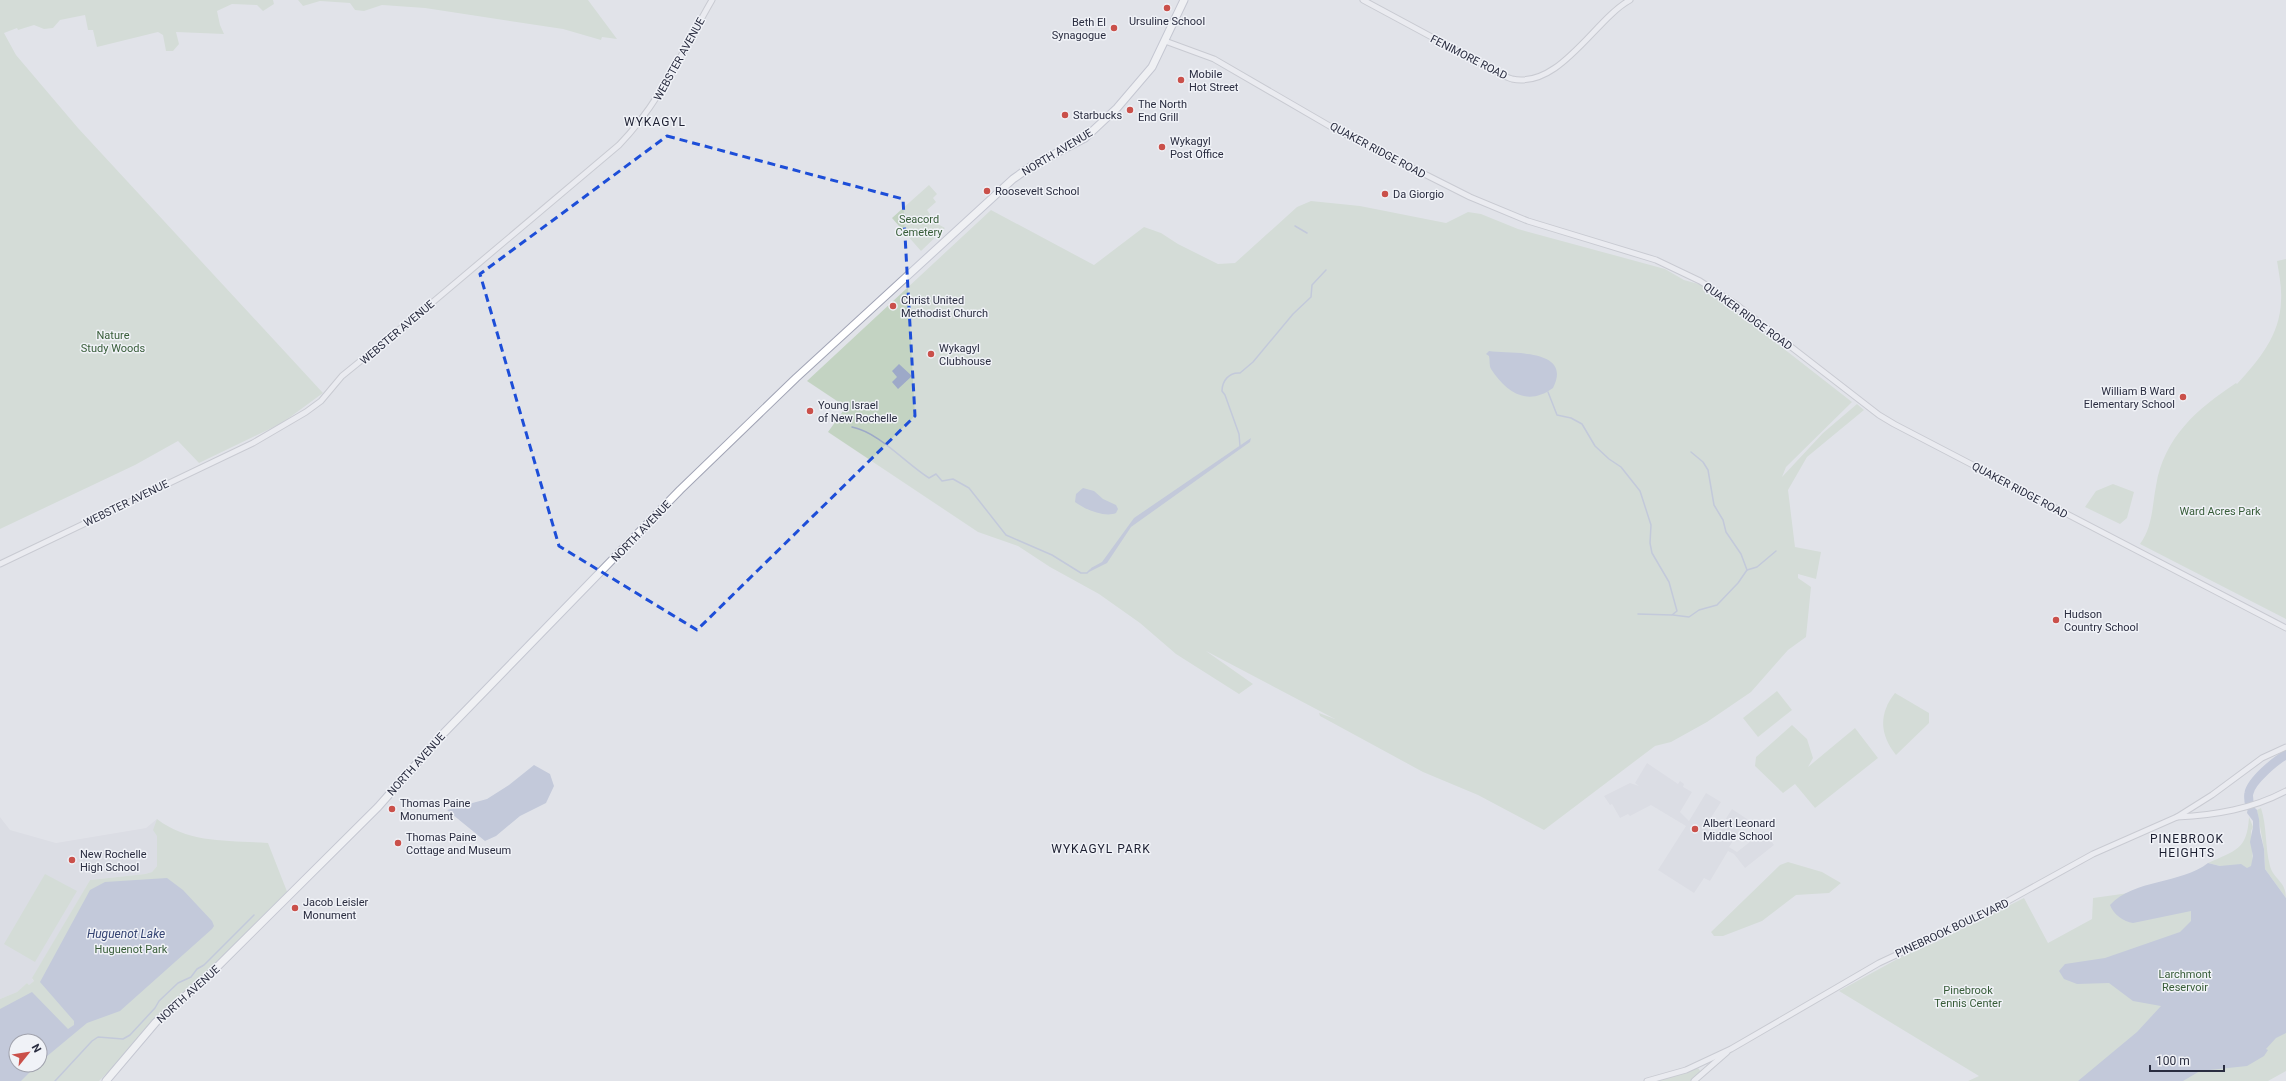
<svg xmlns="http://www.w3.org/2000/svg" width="2286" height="1081" font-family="Roboto,sans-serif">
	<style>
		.built { fill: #d3d5de }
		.green { fill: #c3d3c2; fill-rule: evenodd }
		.water { fill: #9da9c8 }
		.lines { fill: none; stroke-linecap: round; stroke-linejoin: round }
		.stream { stroke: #9da9c8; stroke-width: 1.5 }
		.river { stroke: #9da9c8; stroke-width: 9 }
		.tertiary-casing { stroke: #aaacb6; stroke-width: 7 }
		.primary-casing { stroke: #a1a4b5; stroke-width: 9 }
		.tertiary { stroke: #f4f4f8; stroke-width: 5 }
		.primary { stroke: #fff; stroke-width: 7 }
		.marked { fill: none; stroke: #1d4ed8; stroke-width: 3; stroke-dasharray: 8 5; stroke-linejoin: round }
		.poi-dot { fill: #ca504a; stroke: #f0f2f7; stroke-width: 1.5 }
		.labels { text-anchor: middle; stroke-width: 3; stroke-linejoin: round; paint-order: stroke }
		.poi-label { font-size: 11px; fill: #2a2d40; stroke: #f0f2f7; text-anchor: start }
		.street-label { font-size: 11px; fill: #2a2d40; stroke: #f0f2f7 }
		.park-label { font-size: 11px; fill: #375c38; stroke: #f0f2f7 }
		.neighbourhood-label { font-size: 12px; letter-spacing: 1px; fill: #1c1f31; stroke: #f0f2f7 }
		.water-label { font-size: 12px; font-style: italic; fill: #354473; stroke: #f0f2f7 }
	</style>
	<rect width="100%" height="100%" fill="#e1e3e9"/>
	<g class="built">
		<polygon points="1647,763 1678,784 1680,781 1684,784 1683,787 1692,792 1680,812 1689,821 1706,793 1721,802 1705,827 1709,830 1707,833 1714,837 1732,809 1747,819 1729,847 1737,852 1764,831 1774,845 1745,868 1734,854 1728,851 1710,881 1704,878 1694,893 1658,870 1686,826 1651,805 1630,816 1628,814 1620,818 1612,804 1610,805 1604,796 1630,783 1639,786 1635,783"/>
		<polygon points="0,817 10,830 56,843 146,828 157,819 157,866 152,872 145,874 90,880 32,979 34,981 29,985 27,983 17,992 0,999"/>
	</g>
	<g class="green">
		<polygon points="0,0 273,0 274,4 263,11 257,5 232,4 217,11 220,25 224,34 176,32 179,44 173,51 166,51 163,35 158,32 97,47 93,30 88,30 85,15 60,20 53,28 44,29 34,25 18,30 17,28 4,33 16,55 78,128 323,393 282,423 199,463 178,441 135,465 0,529"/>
		<polygon points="298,0 588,0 617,39 602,37 601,40 563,29 425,8 382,5 364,11 355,10 350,3 320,1 303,6"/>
		<polygon points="929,185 937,194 933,198 936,202 927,210 936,223 945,228 921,251 892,218"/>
		<polygon points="1311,201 1360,206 1446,223 1468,212 1481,214 1518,229 1665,269 1684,280 1702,285 1852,402 1786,467 1782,477 1823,433 1857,404 1864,410 1807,457 1788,490 1795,547 1821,552 1816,579 1798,574 1798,578 1811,587 1806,637 1788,650 1751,692 1707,722 1671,742 1655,746 1544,830 1478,795 1423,772 1320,716 1319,713 1335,719 1206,651 1253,684 1239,694 1176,654 1140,623 1099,594 1050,567 1018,546 978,532 828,432 846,407 807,381 991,210 1094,265 1144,227 1161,233 1178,244 1218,264 1235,263 1297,207"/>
		<path d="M2286,259V619L2140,544C2153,526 2152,506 2156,486C2164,437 2197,409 2236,383L2237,384C2259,360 2280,335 2281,301C2282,288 2279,274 2277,261Z"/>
		<polygon points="2113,484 2134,492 2127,518 2120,524 2085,507 2096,491"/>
		<polygon points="1777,691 1792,710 1758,737 1743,718"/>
		<path d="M1895,693L1929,713V723L1896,755C1879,734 1879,713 1895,693Z"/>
		<polygon points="1792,725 1807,739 1813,758 1808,767 1855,728 1878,758 1815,808 1795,784 1783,793 1755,766 1756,757"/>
		<path d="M2261,808C2267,826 2265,847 2270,866C2274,880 2286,881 2286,898L2265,869L2264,849L2257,810Z"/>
		<path d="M2249,817L2253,827L2251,831L2253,863L2286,902V1071L2268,1081H1968L1979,1076L1839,991L1901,957L1934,943L2024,898L2048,943L2092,919L2093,898L2129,893L2220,866L2208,863C2236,850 2247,850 2249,817Z"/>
		<path d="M157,819C189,844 229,840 268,843L288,894L99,1081H0V999L17,992L27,983L29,985L34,981L32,978L90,880L145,874L152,872L157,866V836L153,830ZM16,1041H40V1065H16Z"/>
		<polygon points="1788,862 1822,872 1841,883 1829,893 1796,895 1762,921 1723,936 1714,936 1711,932 1780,865"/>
		<polygon points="45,874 77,891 35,962 4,944"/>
		<polygon points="1698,1068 1701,1072 1690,1081 1657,1081"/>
	</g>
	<g class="water">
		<path d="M1489,351C1512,354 1573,348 1553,388C1527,407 1506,392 1491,369C1489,365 1490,360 1489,356L1486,354Z"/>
		<polygon points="899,364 912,376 898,389 892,382 897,377 892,371"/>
		<polygon points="1251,438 1250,442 1131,527 1107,563 1089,572 1091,568 1102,562 1134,518"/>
		<path d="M1083,488L1094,491L1103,499L1116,505L1118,509L1116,513C1105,518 1084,509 1075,502L1076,494Z"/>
		<polygon points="534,765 550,774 554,786 546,803 520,816 496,836 485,841 447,810 487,799 509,785"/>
		<path d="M2249,802L2257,810L2259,819L2260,832L2264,849L2265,869L2286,898V1033L2276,1038L2266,1049L2268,1050L2264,1056L2247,1066L2200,1071L2183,1081H2078L2137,1032L2161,1006L2133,1001L2109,983L2077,984L2064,979L2059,971L2065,964L2105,958L2180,932L2191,921V911L2133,923C2124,922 2113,914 2110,905C2134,879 2181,884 2208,863L2220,866L2241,864L2247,868L2251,866L2253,856L2250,842L2253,827V821L2247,813Z"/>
		<polygon points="167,878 183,890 212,921 214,926 212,929 120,1011 87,1023 40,1062 40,1041 16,1041 16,1065 37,1065 21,1081 0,1081 0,1009 32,992 68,1029 74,1025 74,1021 40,982 90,890 105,882"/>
	</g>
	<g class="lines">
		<g class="stream">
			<polyline points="1295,226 1307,233"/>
			<polyline points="1548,392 1557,415 1571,418 1582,424 1595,446 1609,459 1621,467 1640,491 1651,525 1650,543 1652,553 1669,582 1677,611 1672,615 1638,614"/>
			<path d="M852,427C880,433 904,462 929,478L936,474L942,481L953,479L969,488L1006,535L1052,555L1081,573H1087L1090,570"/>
			<path d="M1240,446L1239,434L1225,395L1222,391C1222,381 1229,372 1240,373L1253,362L1293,314L1311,297L1312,285L1326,270"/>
			<polyline points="1747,570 1757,567 1776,551"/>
			<polyline points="1673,615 1689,617 1699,610 1717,605 1738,583 1747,570 1741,554 1726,532 1723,520 1714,505 1708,470 1703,462 1691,452"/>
			<polyline points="55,1081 92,1041 98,1037 123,1039 130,1035 155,1008 159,1001 178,983 191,977 197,969 204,965 254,915"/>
		</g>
		<path class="river" d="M2249,802C2249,799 2248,795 2249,793C2251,781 2276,760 2286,755"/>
		<g class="tertiary-casing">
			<g id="tertiary">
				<path d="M1363,0L1493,70C1499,73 1505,77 1512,79C1560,89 1595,19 1630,0"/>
				<polyline points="1165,41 1214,59 1333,128 1470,197 1528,221 1656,260 1700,281 1737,305 1879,415 1894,424 2286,628"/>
				<path d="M0,564L253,443L306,412L321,401L342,376L427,307L619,145C660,103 683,50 712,0"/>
				<path d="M2177,817C2216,815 2252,809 2286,791"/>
				<polyline points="1647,1081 1686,1070 1731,1049 1879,963 1988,912 2093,854 2177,817 2212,795 2262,758 2286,747"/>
				<polyline points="1694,1081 1727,1052"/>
			</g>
		</g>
		<g class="primary-casing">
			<polyline id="primary" points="106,1081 156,1022 210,974 378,807 440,737 680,490 796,378 1013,179 1030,167 1085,138 1117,108 1152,67 1184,0"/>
		</g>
		<use href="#tertiary" class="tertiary"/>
		<use href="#primary" class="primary"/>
	</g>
	<path d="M0 0H2286V1081H0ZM667,136L903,199L915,416L697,630L559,546L480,274Z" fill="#e1e3e9" fill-opacity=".55" fill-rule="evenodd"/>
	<path class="marked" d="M667,136L903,199L915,416L697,630L559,546L480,274Z"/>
	<g class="poi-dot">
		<circle cx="1167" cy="8" r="4"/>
		<circle cx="1114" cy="28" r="4"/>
		<circle cx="1181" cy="80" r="4"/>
		<circle cx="1130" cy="110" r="4"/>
		<circle cx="1065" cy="115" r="4"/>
		<circle cx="1162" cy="147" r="4"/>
		<circle cx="987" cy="191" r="4"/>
		<circle cx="1385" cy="194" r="4"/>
		<circle cx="893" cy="306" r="4"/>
		<circle cx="931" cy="354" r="4"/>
		<circle cx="2183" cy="397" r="4"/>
		<circle cx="810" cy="411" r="4"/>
		<circle cx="2056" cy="620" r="4"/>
		<circle cx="392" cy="809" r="4"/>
		<circle cx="1695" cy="829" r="4"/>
		<circle cx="398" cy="843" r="4"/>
		<circle cx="72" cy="860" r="4"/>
		<circle cx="295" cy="908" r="4"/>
	</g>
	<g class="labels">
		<g class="poi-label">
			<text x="1167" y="25" text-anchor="middle">Ursuline School</text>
			<text x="1106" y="26" text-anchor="end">Beth El<tspan x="1106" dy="13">Synagogue</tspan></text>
			<text x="1189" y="78">Mobile<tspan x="1189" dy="13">Hot Street</tspan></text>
			<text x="1138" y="108">The North<tspan x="1138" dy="13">End Grill</tspan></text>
			<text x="1073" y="119">Starbucks</text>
			<text x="1170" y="145">Wykagyl<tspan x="1170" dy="13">Post Office</tspan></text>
			<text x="995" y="195">Roosevelt School</text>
			<text x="1393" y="198">Da Giorgio</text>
			<text x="901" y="304">Christ United<tspan x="901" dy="13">Methodist Church</tspan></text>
			<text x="939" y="352">Wykagyl<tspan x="939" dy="13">Clubhouse</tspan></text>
			<text x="2175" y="395" text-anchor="end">William B Ward<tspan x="2175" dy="13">Elementary School</tspan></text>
			<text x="818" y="409">Young Israel<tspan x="818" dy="13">of New Rochelle</tspan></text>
			<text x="2064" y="618">Hudson<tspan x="2064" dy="13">Country School</tspan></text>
			<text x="400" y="807">Thomas Paine<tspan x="400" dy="13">Monument</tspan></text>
			<text x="1703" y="827">Albert Leonard<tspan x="1703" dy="13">Middle School</tspan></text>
			<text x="406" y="841">Thomas Paine<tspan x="406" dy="13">Cottage and Museum</tspan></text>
			<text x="80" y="858">New Rochelle<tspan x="80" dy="13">High School</tspan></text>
			<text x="303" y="906">Jacob Leisler<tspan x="303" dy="13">Monument</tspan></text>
		</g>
		<g class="street-label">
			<text transform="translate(1469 57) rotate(27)" y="4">FENIMORE ROAD</text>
			<text transform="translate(679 59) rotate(-61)" y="4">WEBSTER AVENUE</text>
			<text transform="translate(1378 150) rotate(28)" y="4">QUAKER RIDGE ROAD</text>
			<text transform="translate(1057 152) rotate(-31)" y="4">NORTH AVENUE</text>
			<text transform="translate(1748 316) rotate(36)" y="4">QUAKER RIDGE ROAD</text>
			<text transform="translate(397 332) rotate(-40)" y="4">WEBSTER AVENUE</text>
			<text transform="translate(2020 490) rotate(28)" y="4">QUAKER RIDGE ROAD</text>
			<text transform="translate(126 503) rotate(-26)" y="4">WEBSTER AVENUE</text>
			<text transform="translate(641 531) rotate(-46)" y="4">NORTH AVENUE</text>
			<text transform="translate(416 764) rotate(-48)" y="4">NORTH AVENUE</text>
			<text transform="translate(1952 928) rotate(-25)" y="4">PINEBROOK BOULEVARD</text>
			<text transform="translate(188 994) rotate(-42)" y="4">NORTH AVENUE</text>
		</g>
		<g class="park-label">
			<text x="919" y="223">Seacord<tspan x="919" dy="13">Cemetery</tspan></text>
			<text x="113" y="339">Nature<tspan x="113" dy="13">Study Woods</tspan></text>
			<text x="2220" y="515">Ward Acres Park</text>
			<text x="131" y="953">Huguenot Park</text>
			<text x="2185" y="978">Larchmont<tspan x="2185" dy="13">Reservoir</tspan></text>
			<text x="1968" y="994">Pinebrook<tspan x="1968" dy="13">Tennis Center</tspan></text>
		</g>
		<g class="neighbourhood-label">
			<text x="655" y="126">WYKAGYL</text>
			<text x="2187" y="843">PINEBROOK<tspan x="2187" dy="14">HEIGHTS</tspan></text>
			<text x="1101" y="853">WYKAGYL PARK</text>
		</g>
		<g class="water-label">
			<text x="126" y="938">Huguenot Lake</text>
		</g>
	</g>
	<g transform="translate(28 1053) rotate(60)"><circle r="19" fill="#f0f2f7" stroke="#a1a3ae"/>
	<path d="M0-3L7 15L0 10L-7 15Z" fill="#ca504a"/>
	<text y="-6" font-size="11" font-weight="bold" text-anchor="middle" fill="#2a2d40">N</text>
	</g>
	<path d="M2150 1065v6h74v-6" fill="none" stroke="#2a2d40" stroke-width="2"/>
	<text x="2156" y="1065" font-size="12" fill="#2a2d40" stroke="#f0f2f7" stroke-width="3" paint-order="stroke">100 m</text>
</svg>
